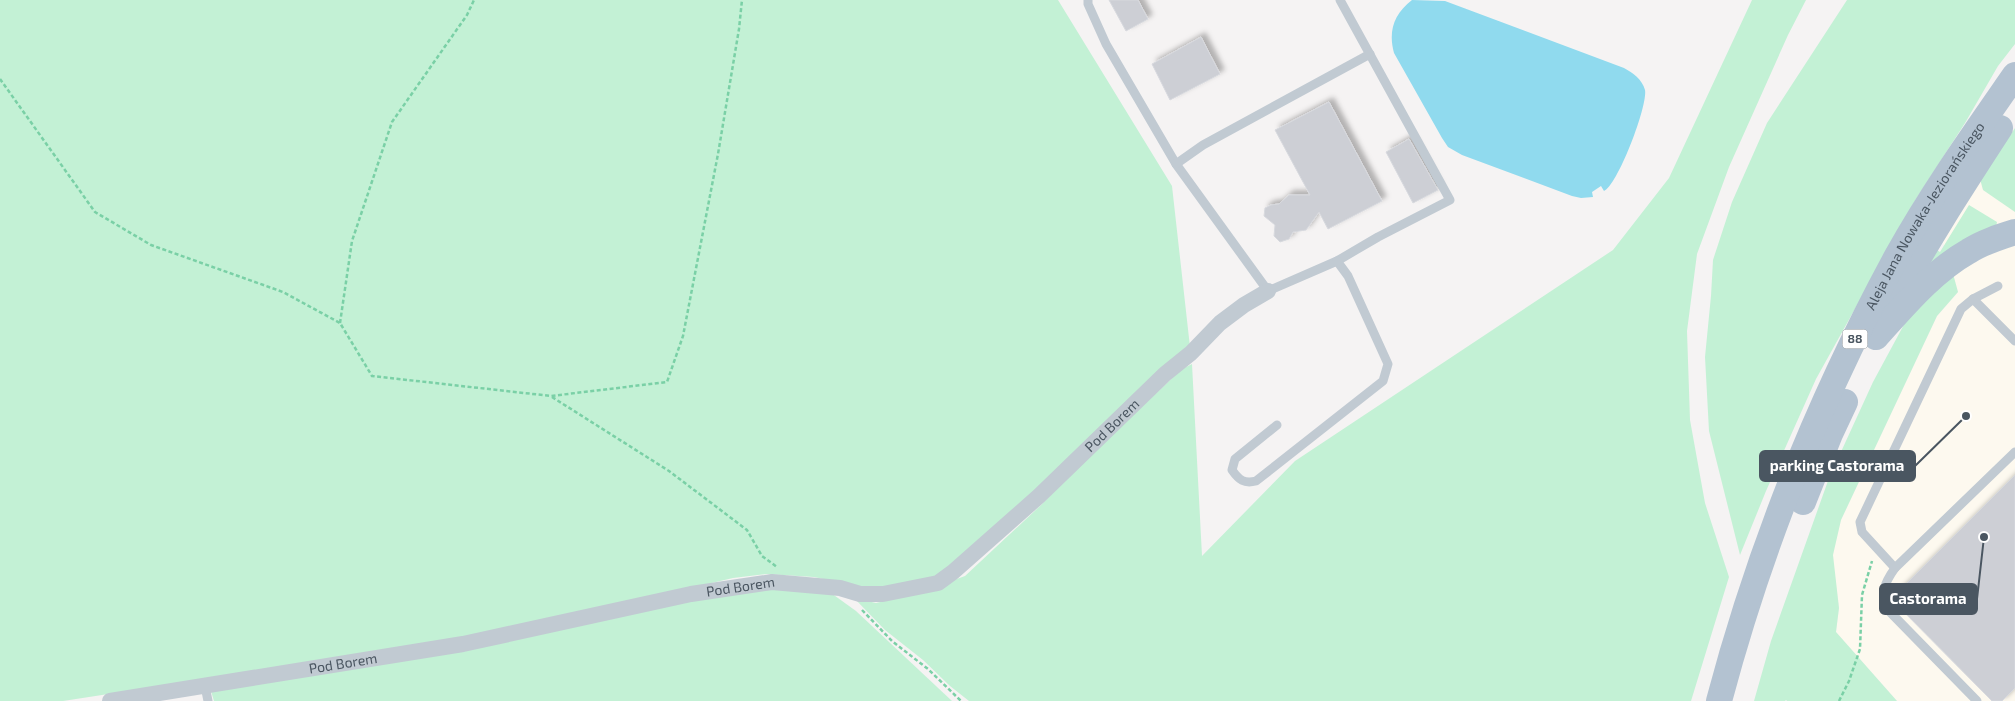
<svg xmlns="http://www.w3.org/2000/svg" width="2015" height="701" font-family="'Exo 2',sans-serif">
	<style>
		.commercial { fill: #fdf9ef }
		.green { fill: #c3f1d5 }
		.water { fill: #90daee }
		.building { fill: #cdcfd5; stroke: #d7d9de; filter: url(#shadow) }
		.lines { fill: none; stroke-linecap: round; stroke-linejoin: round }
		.path { stroke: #7ad0a6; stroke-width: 2.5; stroke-dasharray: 4 2.5; stroke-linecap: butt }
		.service { stroke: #c1cad2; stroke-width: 9 }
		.minor { stroke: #c1cad2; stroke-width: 16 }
		.primary { stroke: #b3c2d1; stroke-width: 26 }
		.labels { text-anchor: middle; stroke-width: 4; stroke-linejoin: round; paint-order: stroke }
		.shield { fill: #fff; stroke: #808990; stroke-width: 1 }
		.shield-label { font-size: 12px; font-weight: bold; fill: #4a5661 }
		.street-label { font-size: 14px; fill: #4a5661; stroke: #fff }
		.leader { fill: none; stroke: #4a5661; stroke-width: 2 }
		.callout-dot { fill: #4a5661; stroke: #fff; stroke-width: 2 }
		.callout { fill: #4a5661; stroke: #4a5661; stroke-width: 2 }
		.callout-label { font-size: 15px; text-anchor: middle; font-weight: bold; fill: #fff }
	</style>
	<defs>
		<filter id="shadow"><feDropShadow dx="4.5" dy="-4.5" stdDeviation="2.5" flood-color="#0004"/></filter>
	</defs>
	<rect width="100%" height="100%" fill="#f5f3f3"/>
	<polygon class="commercial" points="2015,128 2015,701 1897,701 1836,632 1839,608 1832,555 1841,520 1937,316 1958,292 1943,242 1975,187"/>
	<g class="green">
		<polygon points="0,0 1058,0 1172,186 1190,347 948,571 922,582 880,591 814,577 767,574 733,578 541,623 393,650 63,701 0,701"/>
		<polygon points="1752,0 1806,0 1788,35 1729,167 1697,254 1687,331 1690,420 1705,503 1729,577 1691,701 969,701 950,686 923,660 885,630 854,598 876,603 918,593 965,576 1040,506 1086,459 1182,369 1192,364 1202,556 1295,461 1613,250 1669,178"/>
		<polygon points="1847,0 2015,0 2015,44 1998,66 1965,123 1916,199 1816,379 1766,491 1740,555 1709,431 1705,357 1711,296 1713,260 1732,202 1767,123"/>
		<polygon points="2015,128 2015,212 1983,190 1980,179"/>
		<polygon points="1969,205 1997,222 1996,227 1928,267 1937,250 1940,252"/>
		<polygon points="1952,270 1958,292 1937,316 1841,520 1833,555 1839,608 1836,632 1897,701 1787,701 1786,700 1785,701 1754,701 1771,641 1829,478 1873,382 1907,319"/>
		<polygon points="772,586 831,593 856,611 952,701 214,701 211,691"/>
	</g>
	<path class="water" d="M1412,0L1445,1L1624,68C1633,73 1642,79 1645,90C1648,105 1618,185 1604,191L1601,186L1592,192L1593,197L1581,198L1572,196L1462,155L1448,147L1442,138L1394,53C1388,31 1394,14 1412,0Z"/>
	<g class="building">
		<polygon points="1109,0 1138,0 1148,19 1126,31"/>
		<polygon points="1201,37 1220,74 1170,100 1152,64"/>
		<polygon points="1329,102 1382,201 1328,229 1319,212 1306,230 1293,232 1289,239 1280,242 1274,236 1275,225 1264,216 1265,208 1271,205 1279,204 1289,195 1310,195 1275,130"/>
		<polygon points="1409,139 1438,190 1413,203 1386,152"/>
		<polygon points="2015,475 2015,688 2002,701 1992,701 1891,599"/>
	</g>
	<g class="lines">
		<g class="path">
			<polyline points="0,79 95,212 151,245 283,292 340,323 372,376 551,396 667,382 683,336 718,154 739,29 742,0"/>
			<polyline points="340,323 352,241 392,122 467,15 474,0"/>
			<polyline points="552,397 669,471 747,530 762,556 777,567"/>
			<polyline points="862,610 892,641 928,669 961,701"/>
			<polyline points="1839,701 1849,681 1860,649 1862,595 1872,561"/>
		</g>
		<g class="service">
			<polyline points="1088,0 1088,4 1106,44 1176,164 1268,291 1337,261 1378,237 1450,200 1340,0"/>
			<polyline points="1176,164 1203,145 1370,54"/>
			<polyline points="1973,299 1998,286"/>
			<polyline points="2015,341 1973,299 1961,309 1860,522 1862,532 1895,568 2015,452"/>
			<path d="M1277,425L1235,459L1232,470C1239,480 1244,484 1256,481L1383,381L1388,364L1348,276L1337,261"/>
			<path d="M1895,568C1883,585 1881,591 1889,611L1977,701"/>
			<polyline points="205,686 208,701"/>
		</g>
		<path class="minor" id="s1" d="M110,701L463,644L691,594L772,582L840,588L860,594H883L938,583L953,572L1039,496L1165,374L1191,353L1220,323L1244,305L1268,291"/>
		<g class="primary">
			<path d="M1889,311C1922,248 1961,188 2000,128"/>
			<path d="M1876,337C1904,306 1932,272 1969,251C1983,242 1999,237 2015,232"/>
			<polyline points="1803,502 1830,434 1845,402"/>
			<path id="s2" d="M1719,701C1760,546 1821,396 1897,256C1932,193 1974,134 2015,75"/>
		</g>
	</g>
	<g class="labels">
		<rect class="shield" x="1842.5" y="329.5" width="25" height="19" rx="4"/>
		<g class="shield-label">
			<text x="1855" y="343">88</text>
		</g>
		<g class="street-label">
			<text dy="5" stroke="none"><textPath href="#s2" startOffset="529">Aleja Jana Nowaka-Jeziorańskiego</textPath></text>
			<text dy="5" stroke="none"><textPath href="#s1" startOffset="1076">Pod Borem</textPath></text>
			<text dy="5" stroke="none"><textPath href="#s1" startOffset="641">Pod Borem</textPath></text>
			<text dy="5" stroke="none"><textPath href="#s1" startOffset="236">Pod Borem</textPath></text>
		</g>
	</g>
	<path class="leader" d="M1966 416L1915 466M1984 537L1977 599"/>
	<g class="callout-dot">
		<circle cx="1966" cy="416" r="5"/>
		<circle cx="1984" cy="537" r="5"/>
	</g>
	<g class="callout">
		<rect x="1760" y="451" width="155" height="30" rx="5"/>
		<rect x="1880" y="584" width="97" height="30" rx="5"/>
	</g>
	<g class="callout-label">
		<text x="1837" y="471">parking Castorama</text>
		<text x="1928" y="604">Castorama</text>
	</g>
</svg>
